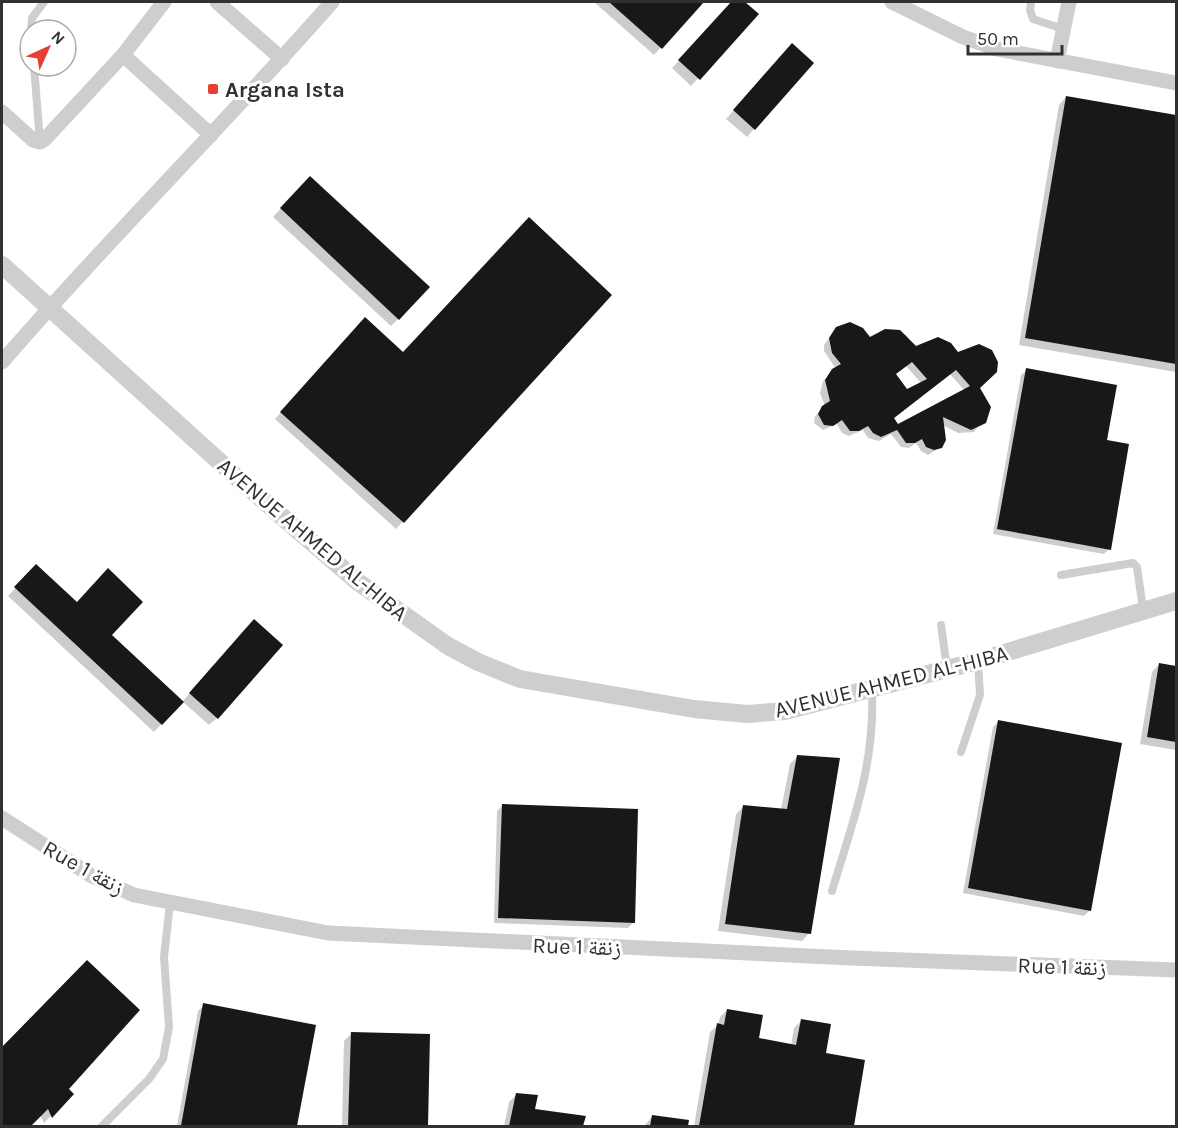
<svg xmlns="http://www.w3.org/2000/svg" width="1178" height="1128" font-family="Karla,'Noto Naskh Arabic',sans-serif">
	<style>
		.shadow { fill: #0003; fill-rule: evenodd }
		.building { fill: #181818; fill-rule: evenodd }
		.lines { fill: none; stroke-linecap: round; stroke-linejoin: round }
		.service { stroke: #cecece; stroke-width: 8 }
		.minor { stroke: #cecece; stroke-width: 15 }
		.tertiary { stroke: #cecece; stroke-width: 18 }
		.poi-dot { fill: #e64035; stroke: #fff; stroke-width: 2 }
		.labels { text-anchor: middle; stroke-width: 6; stroke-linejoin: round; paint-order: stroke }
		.poi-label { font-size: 22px; font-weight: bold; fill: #313131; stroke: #fff; text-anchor: start }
		.street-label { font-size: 22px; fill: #313131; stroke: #fff }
	</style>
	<rect width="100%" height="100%" fill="#fff"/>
	<g class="shadow">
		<polygon points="594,2 702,2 654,55"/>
		<polygon points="733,2 743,2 757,14 691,86 672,68"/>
		<polygon points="785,53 812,63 747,137 726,119"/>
		<polygon points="1066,97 1176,116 1176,372 1019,345 1059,105"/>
		<polygon points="303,185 398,319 391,326 273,217"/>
		<polygon points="610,295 396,529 275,419 359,326 403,354"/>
		<path d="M837,328L869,338L893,330L906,335L915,348L938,339L978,388L979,426L974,432L958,433L943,425L941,447L928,455L921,451L916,443L909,448L901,447L891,434L879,441L868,438L863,430L849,436L842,433L837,424L823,430L814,423L815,416L825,406L820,393L823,381L836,369L824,351V345ZM906,366L922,384L907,391L894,375ZM950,374L965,391L897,426L893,419Z"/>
		<polygon points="1027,370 1105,442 1109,549 1104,554 993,534 1021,375"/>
		<polygon points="36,566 182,702 246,628 217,718 209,725 182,701 154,732 8,596"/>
		<polygon points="1159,664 1176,667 1176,750 1140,744 1152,672"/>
		<polygon points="999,721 1090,910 1084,916 963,893 993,727"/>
		<polygon points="798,756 809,933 802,941 718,931 736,814 743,807 781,810 790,764"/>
		<polygon points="503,805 633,923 628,928 494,923 497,811"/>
		<polygon points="87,962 67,1089 72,1094 44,1123 40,1115 29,1126 2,1126 2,1049"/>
		<polygon points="204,1005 314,1026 296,1126 177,1126 198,1011"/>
		<polygon points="727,1010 758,1040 791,1045 794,1028 801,1021 825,1054 863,1061 852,1126 694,1126 710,1032 718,1025 720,1017"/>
		<polygon points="351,1034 429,1036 426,1126 342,1126 344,1041"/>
		<polygon points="517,1094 533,1110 584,1117 582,1126 504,1126 509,1102"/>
		<polygon points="652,1117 674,1120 673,1126 644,1126"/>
	</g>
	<g class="building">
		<polygon points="609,2 704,2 662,49"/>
		<polygon points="731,2 745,2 759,14 700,80 678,60"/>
		<polygon points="792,43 814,63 755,130 733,110"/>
		<polygon points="1066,96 1176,115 1176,364 1025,338"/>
		<polygon points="310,176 430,287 399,320 280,208"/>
		<polygon points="529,217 612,295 404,523 280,412 365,317 403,352"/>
		<path d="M850,322L863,328L870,337L885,329L900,330L916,346L938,337L951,343L958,352L979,344L992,350L998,362L997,372L980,388L991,407L986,423L971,430L943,417L946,440L942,448L934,450L926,447L922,439L915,443H906L897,430L881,437L873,433L868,426L859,431H850L842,420L833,426L824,425L818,414L822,406L830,401L825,380L832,369L841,364L832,353L829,338L836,327ZM912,362L927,379L907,389L896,374ZM956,370L970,386L898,424L894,418Z"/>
		<polygon points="1026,368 1117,385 1107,440 1129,444 1111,550 997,529"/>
		<polygon points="36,564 77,602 108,568 143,602 112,635 184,702 162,725 14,587"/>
		<polygon points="254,619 283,645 218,719 189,693"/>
		<polygon points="1159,663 1176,666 1176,742 1147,737"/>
		<polygon points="998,720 1122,743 1091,911 968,888"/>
		<polygon points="797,755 840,758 811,934 725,924 743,805 787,809"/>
		<polygon points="502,804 638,809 635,923 498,918"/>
		<polygon points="87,960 140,1010 69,1089 74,1094 52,1118 48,1109 31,1126 2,1126 2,1047"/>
		<polygon points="203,1003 316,1025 297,1126 181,1126"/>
		<polygon points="727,1009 763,1015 759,1038 796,1045 801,1019 831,1024 826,1053 865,1060 854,1126 699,1126 717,1023 724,1025"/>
		<polygon points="351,1032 430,1034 428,1126 348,1126"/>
		<polygon points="516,1093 538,1095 535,1109 586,1116 583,1126 509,1126"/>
		<polygon points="652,1115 689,1120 688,1126 650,1126"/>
	</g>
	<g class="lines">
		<g class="service">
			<polyline points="1031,2 1030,10 1033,19 1063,29"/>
			<polyline points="31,30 32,18 44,2"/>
			<polyline points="34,66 40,142"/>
			<polyline points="1061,575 1133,563 1137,567 1143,609"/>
			<polyline points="941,625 947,668"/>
			<polyline points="961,752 980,695 978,661"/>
			<path d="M832,891C853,821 875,765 872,691"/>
			<polyline points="102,1126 149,1079 163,1059 169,1027 164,957 170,903"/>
		</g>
		<g class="minor">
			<polyline points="217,2 282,59"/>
			<polyline points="892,2 963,37 997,49 1176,83"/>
			<polyline points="123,55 211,135"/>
			<polyline points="1057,61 1069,2"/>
			<polyline points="2,112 33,140 40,142 45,139 123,55 164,2"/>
			<path d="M2,362C108,239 225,124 332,2"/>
			<polyline points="2,818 92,876 134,895 328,933 851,958 1176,970"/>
		</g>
		<polyline class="tertiary" points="2,265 242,482 358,582 448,646 478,662 520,679 694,709 747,714 785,711 978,661 1176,601"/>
	</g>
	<rect class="poi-dot" x="207" y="83" width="12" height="12" rx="3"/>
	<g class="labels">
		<g class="poi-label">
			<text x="225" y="97">Argana Ista</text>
		</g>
		<g class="street-label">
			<text transform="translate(313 539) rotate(40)" y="8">AVENUE AHMED AL-HIBA</text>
			<text transform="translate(891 681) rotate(-14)" y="8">AVENUE AHMED AL-HIBA</text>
			<text transform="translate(84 867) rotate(29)" y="8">Rue 1 زنقة</text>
			<text transform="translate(577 946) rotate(2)" y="8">Rue 1 زنقة</text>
			<text transform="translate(1062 966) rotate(2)" y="8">Rue 1 زنقة</text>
		</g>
	</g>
	<rect width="1178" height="1128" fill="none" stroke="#313131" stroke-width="6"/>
	<g transform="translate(48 48) rotate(45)"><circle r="28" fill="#ffffff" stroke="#adadad" stroke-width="1.5"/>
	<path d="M0-4.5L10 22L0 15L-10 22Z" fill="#e64035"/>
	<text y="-9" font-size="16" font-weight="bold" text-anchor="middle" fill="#313131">N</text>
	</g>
	<path d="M968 45v9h94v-9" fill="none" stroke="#313131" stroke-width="3"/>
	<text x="977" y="45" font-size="18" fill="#313131" stroke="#ffffff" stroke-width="4.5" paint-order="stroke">50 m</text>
</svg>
